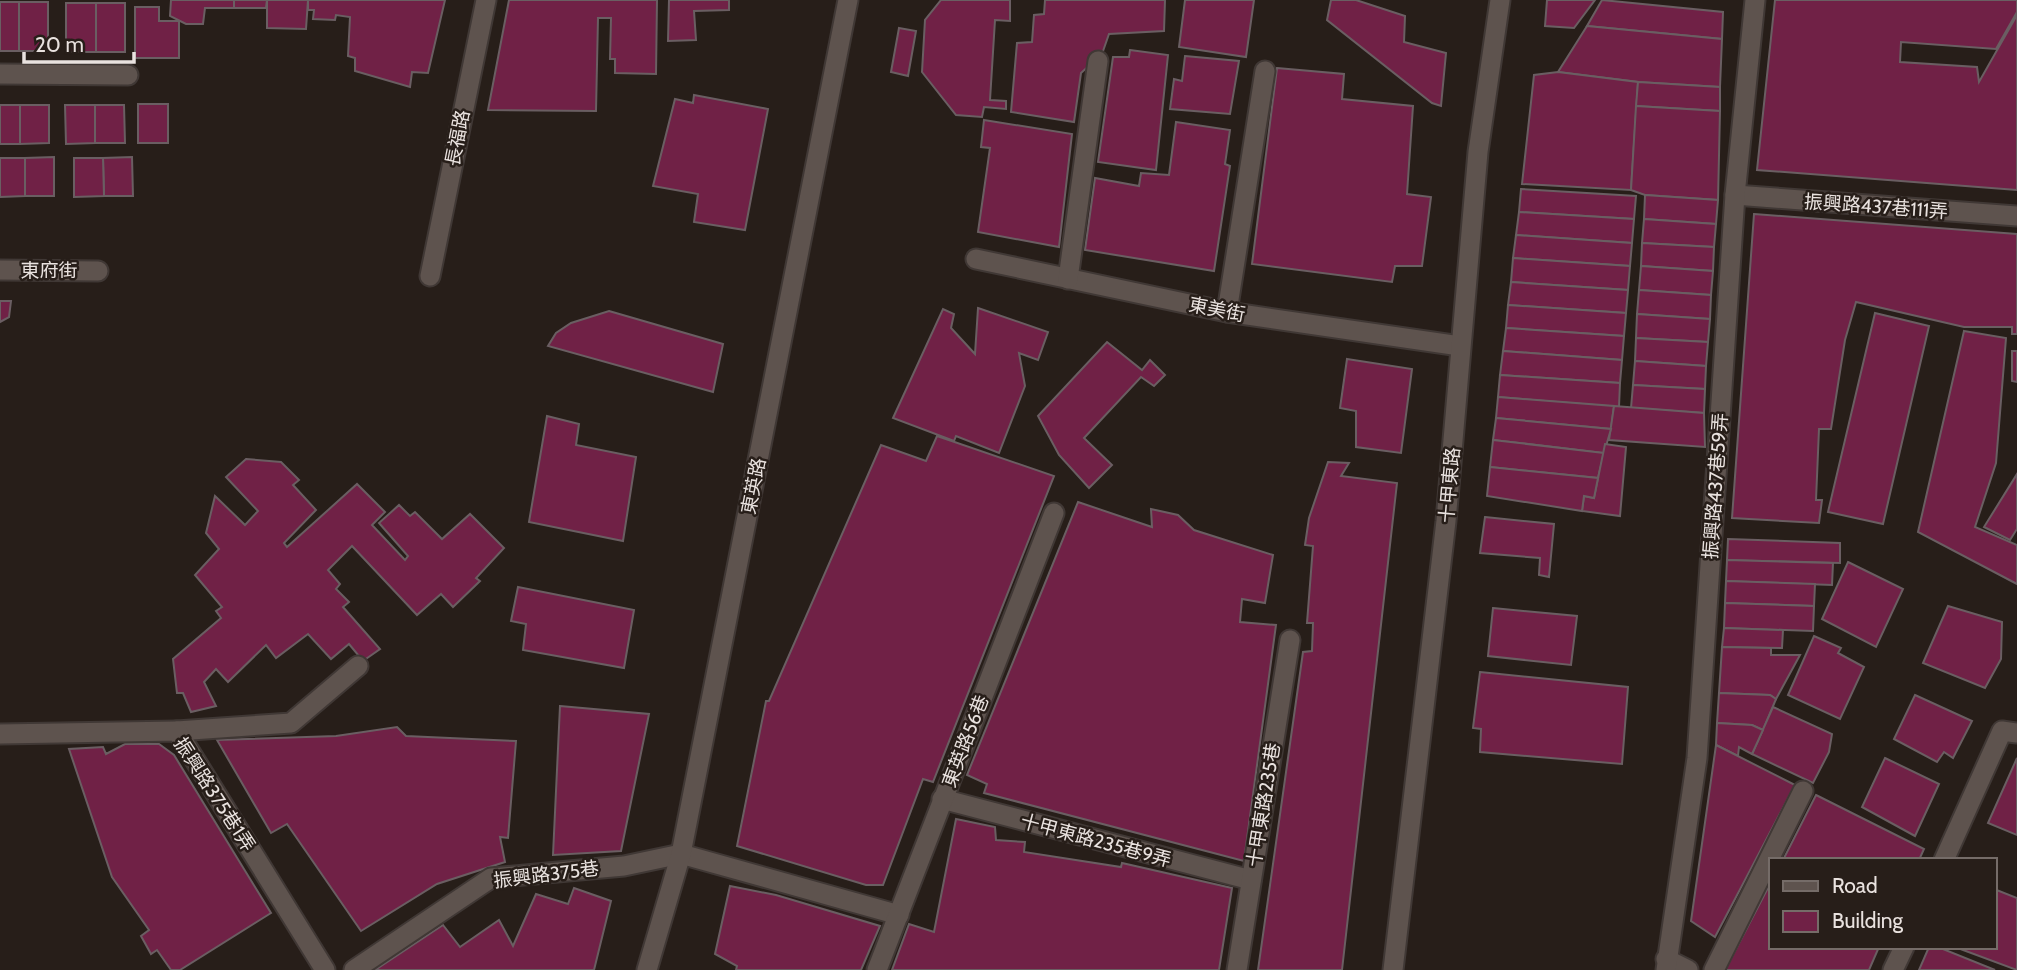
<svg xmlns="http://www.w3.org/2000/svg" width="2017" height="970" font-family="Cabin,'Noto Sans TC',sans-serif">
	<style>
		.building { fill: #702146; stroke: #6a5e62; stroke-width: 2 }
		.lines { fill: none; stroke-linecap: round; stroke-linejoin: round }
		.service-casing { stroke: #403835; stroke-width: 23 }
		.minor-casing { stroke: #403835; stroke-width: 23 }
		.service { stroke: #5e534e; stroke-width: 19 }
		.minor { stroke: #5e534e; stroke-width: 19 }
		.labels { text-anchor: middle; stroke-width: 5; stroke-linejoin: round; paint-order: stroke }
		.street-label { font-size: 19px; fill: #e9e2df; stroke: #271e19 }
	</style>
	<rect width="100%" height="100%" fill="#271e19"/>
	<g class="building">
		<polygon points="171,0 234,0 234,8 205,8 203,24 186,24 170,16"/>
		<polygon points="234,0 267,0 266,8 234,8"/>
		<polygon points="267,0 308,0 306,29 267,28"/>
		<polygon points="308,0 445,0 428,73 412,72 410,87 355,71 355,58 348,56 350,17 336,15 335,20 313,19 314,10 308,10"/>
		<polygon points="509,0 657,0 656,74 615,73 615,59 610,59 611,18 598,18 596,111 488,110"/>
		<polygon points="669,0 729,0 729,10 694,11 696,40 668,41"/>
		<polygon points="941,0 1010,0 1010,21 995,20 990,100 1006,101 1006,109 984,107 982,117 956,115 922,72 925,20"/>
		<polygon points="1045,0 1165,0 1164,31 1109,34 1102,54 1081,73 1074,122 1011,112 1017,43 1032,42 1034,15 1044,14"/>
		<polygon points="1185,0 1254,0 1246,57 1179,47"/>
		<polygon points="1331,0 1356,0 1405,16 1404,42 1446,53 1441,106 1432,103 1327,20"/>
		<polygon points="1547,0 1595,0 1574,28 1545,26"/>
		<polygon points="1602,0 1723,12 1722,39 1587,26"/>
		<polygon points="1775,0 2017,0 2017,12 1996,49 1901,42 1900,62 1977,67 1979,82 2017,15 2017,190 1757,170"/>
		<rect x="0" y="2" width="19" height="49"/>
		<rect x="19" y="2" width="29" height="49"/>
		<rect x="66" y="3" width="30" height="49"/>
		<rect x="96" y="3" width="29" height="49"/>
		<polygon points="135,7 159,7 159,21 179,21 179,58 135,58"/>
		<polygon points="1587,26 1722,39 1720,87 1638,82 1558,72"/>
		<polygon points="899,28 916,31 908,76 891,72"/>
		<polygon points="1130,50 1168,55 1156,170 1098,162 1113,57 1129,57"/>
		<polygon points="1185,56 1239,61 1230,114 1170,109 1174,79 1182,81"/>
		<polygon points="1277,68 1344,74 1342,99 1413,106 1407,194 1431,197 1422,266 1395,266 1392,282 1252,264"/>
		<polygon points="1558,72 1638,82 1631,190 1522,184 1534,75"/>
		<polygon points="1638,82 1720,87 1720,111 1636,106"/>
		<polygon points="694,95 768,109 745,230 694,222 698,194 653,186 675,99 693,103"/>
		<rect x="138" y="104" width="30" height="39"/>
		<rect x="0" y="105" width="20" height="39"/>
		<polygon points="20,105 49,105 49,143 20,144"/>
		<polygon points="65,105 95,105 95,143 66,144"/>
		<polygon points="95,105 124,105 125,143 95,143"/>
		<polygon points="1636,106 1720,111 1718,200 1645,195 1631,190"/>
		<polygon points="984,120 1072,134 1059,247 978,232 990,148 981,147"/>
		<polygon points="1176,122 1230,130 1225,164 1230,166 1214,271 1085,250 1095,178 1139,186 1141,173 1169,175"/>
		<polygon points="54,157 54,196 25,196 25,158"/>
		<polygon points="132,157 133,196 104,196 103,158"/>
		<polygon points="0,158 25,158 25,196 0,197"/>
		<polygon points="74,158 103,158 104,196 74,197"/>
		<polygon points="1521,189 1636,196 1634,219 1519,212"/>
		<polygon points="1645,195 1718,200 1716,224 1644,219"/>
		<polygon points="1519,212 1634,219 1632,243 1516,235"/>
		<polygon points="1754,214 2017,234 2017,334 2012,334 2012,327 1964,327 1856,302 1845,340 1831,429 1819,429 1816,500 1822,500 1819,523 1732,518"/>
		<polygon points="1644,219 1716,224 1714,247 1642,243"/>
		<polygon points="1516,235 1632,243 1630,266 1513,258"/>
		<polygon points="1642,243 1714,247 1713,271 1641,266"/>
		<polygon points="1513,258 1630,266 1628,290 1511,282"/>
		<polygon points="1641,266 1713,271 1711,295 1639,290"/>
		<polygon points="1511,282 1628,290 1626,313 1508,305"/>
		<polygon points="1639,290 1711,295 1710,319 1637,314"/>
		<polygon points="0,301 11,301 9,317 0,322"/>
		<polygon points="1508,305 1626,313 1624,336 1506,328"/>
		<polygon points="978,308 1048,332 1038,360 1019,353 1025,386 999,453 956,436 954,441 893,418 943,309 954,314 951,328 975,354"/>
		<polygon points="609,311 723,344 713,392 548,346 556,333 571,323"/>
		<polygon points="1875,313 1929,326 1883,524 1828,512"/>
		<polygon points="1637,314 1710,319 1708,342 1636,338"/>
		<polygon points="1506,328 1624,336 1622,360 1503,351"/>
		<polygon points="1964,331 2006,338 1996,463 1975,527 2017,545 2017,584 1918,532"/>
		<polygon points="1636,338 1708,342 1706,366 1635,361"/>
		<polygon points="1107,342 1142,370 1150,360 1165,375 1154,386 1141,377 1084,438 1112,465 1089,488 1059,455 1038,416"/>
		<polygon points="1503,351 1622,360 1620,383 1500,375"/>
		<polygon points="2012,351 2017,351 2017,382 2012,381"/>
		<polygon points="1347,359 1412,369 1401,453 1356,447 1356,411 1340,408"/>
		<polygon points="1635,361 1706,366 1705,389 1633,385"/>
		<polygon points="1500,375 1620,383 1619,407 1498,397"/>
		<polygon points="1633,385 1705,389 1704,413 1631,408"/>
		<polygon points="1498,397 1614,406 1611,429 1496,418"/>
		<polygon points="1614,406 1704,413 1705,447 1609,440"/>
		<polygon points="547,416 579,424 576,445 636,457 623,541 529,522"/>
		<polygon points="1496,418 1611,429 1604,453 1493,440"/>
		<polygon points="937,436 1054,476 933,782 923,779 883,885 866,885 737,846 766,701 769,701 881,445 926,461"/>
		<polygon points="1493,440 1604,453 1598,478 1490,467"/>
		<polygon points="1605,444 1626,447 1620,516 1582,511 1584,496 1594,498"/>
		<polygon points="246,459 281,462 299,480 293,485 316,510 284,543 287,547 357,484 385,512 372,525 405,560 408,556 379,523 399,505 410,516 415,512 442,539 470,514 504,548 476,578 480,581 453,607 441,594 417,615 352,546 328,570 340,584 336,589 349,602 343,607 380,649 363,661 349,644 331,659 308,634 276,658 266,645 228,682 216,669 204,682 216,706 191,712 183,693 177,693 173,659 221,618 216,611 222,607 195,575 219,549 206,533 215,496 245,525 258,511 226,477"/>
		<polygon points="1328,462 1349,463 1341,476 1397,483 1342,970 1258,970 1303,652 1312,651 1313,623 1307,623 1313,546 1305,545 1309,518"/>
		<polygon points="1490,467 1598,478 1594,498 1584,496 1582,511 1487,496"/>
		<polygon points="2017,474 2017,529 2010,540 1984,527"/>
		<polygon points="1078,502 1152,527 1151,509 1178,515 1194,530 1273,555 1265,603 1242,599 1240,622 1276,625 1244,861 984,793 987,784 967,775"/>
		<polygon points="1485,517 1554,524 1549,577 1539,575 1540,558 1480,553"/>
		<polygon points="1728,539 1840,543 1840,563 1727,560"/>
		<polygon points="1727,560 1833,563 1832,585 1726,581"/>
		<polygon points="1848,562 1903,589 1876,647 1822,619"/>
		<polygon points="1726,581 1815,584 1814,606 1725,603"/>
		<polygon points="518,587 634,610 624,668 523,650 526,624 511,621"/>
		<polygon points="1725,603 1814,606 1813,631 1724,628"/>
		<polygon points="1948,606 2002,622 2001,659 1985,688 1923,663"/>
		<polygon points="1493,608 1577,616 1571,665 1488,656"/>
		<polygon points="1724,628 1783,630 1782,648 1722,647"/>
		<polygon points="1814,636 1841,648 1838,653 1864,667 1840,719 1788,695"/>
		<polygon points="1722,647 1771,648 1771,655 1800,655 1776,699 1770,695 1719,693"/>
		<polygon points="1480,672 1628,687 1622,764 1480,752 1481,729 1473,728"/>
		<polygon points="1719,693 1770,695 1776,699 1763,730 1752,725 1717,723"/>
		<polygon points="1915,695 1972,721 1953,758 1944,752 1937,762 1894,739"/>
		<polygon points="560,706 649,714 621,851 553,855"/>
		<polygon points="1773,707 1832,734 1829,752 1813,783 1752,754"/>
		<polygon points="1717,723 1752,725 1763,730 1752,754 1739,747 1738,756 1716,745"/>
		<polygon points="397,727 406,736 516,741 508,838 500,837 505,862 437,884 361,931 287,824 271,833 217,740 336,736"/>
		<polygon points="125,744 159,744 174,755 271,913 180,970 171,970 157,950 151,954 141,936 149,930 112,877 69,749 103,747 106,754"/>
		<polygon points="1716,745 1795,785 1715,937 1691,921"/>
		<polygon points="1885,758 1939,784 1915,836 1862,807"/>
		<polygon points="2017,758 2017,835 1988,823"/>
		<polygon points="1816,795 1924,849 1919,860 1783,860"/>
		<polygon points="956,819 995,827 996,840 1025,842 1024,852 1121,867 1122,863 1232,888 1219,970 892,970 909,924 934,932"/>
		<polygon points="1770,884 1770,947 1879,947 1869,970 1725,970"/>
		<polygon points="730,886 776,895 880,926 861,970 736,970 737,966 715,954"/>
		<polygon points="574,888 611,901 594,970 375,970 443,925 460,947 499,920 513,946 536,894 568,904"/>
		<polygon points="1994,889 2017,898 2017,970 1955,947 1994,947"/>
		<polygon points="1929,947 1938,947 1995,970 1919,970"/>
	</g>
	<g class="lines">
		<g class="service-casing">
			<g id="service">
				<polyline points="0,74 128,75"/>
				<polyline points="1735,195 2017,216"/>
				<polyline points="976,259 1227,312 1460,346"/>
				<polyline points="1068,279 1098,61"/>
				<polyline points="1227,312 1265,71"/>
				<polyline points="177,731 291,723 358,666"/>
				<polyline points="0,734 177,731 325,970"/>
				<polyline points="942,799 1251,880"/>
				<polyline points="1944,860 2002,731 2017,733"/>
				<polyline points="1666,959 1688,970"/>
				<polyline points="354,970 491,878 624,866 681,854 899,915"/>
				<polyline points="877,970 1054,513"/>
				<polyline points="1237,970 1290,640"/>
				<polyline points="1666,970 1697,758 1735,195 1755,0"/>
				<polyline points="1714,970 1803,791"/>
				<polyline points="1893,970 1904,947"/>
			</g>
		</g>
		<g class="minor-casing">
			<g id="minor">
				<polyline points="0,270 98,271"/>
				<polyline points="430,276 486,0"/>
				<polyline points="647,970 681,854 848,0"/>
				<polyline points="1393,970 1446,521 1478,152 1500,0"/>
			</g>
		</g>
		<use href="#service" class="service"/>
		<use href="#minor" class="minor"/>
	</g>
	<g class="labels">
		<g class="street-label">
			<text transform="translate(457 138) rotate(-79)" y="7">長福路</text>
			<text transform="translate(1876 206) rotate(4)" y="7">振興路437巷111弄</text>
			<text x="49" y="277">東府街</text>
			<text transform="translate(1217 309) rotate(11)" y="7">東美街</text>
			<text transform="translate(1449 485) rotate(-85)" y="7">十甲東路</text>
			<text transform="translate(753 486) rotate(-79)" y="7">東英路</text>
			<text transform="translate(1715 486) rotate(-86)" y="7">振興路437巷59弄</text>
			<text transform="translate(965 741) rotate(-69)" y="7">東英路56巷</text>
			<text transform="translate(215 794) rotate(57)" y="7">振興路375巷1弄</text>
			<text transform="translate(1263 805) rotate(-81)" y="7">十甲東路235巷</text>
			<text transform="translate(1096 840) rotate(15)" y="7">十甲東路235巷9弄</text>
			<text transform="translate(546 874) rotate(-7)" y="7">振興路375巷</text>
		</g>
	</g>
	<rect x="1769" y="858" width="228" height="91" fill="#271e19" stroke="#756c68" stroke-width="2"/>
	<rect x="1783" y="881" width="35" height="10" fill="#5e534e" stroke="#756c68" stroke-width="2"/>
	<text x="1832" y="893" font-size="21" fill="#e9e2df">Road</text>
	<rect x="1783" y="911" width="35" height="21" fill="#702146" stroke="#756c68" stroke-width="2"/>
	<text x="1832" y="928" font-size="21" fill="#e9e2df">Building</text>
	<path d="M24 52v10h110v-10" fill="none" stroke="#e9e2df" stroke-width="3.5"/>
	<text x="35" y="52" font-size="21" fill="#e9e2df" stroke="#271e19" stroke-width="5" paint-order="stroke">20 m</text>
</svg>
